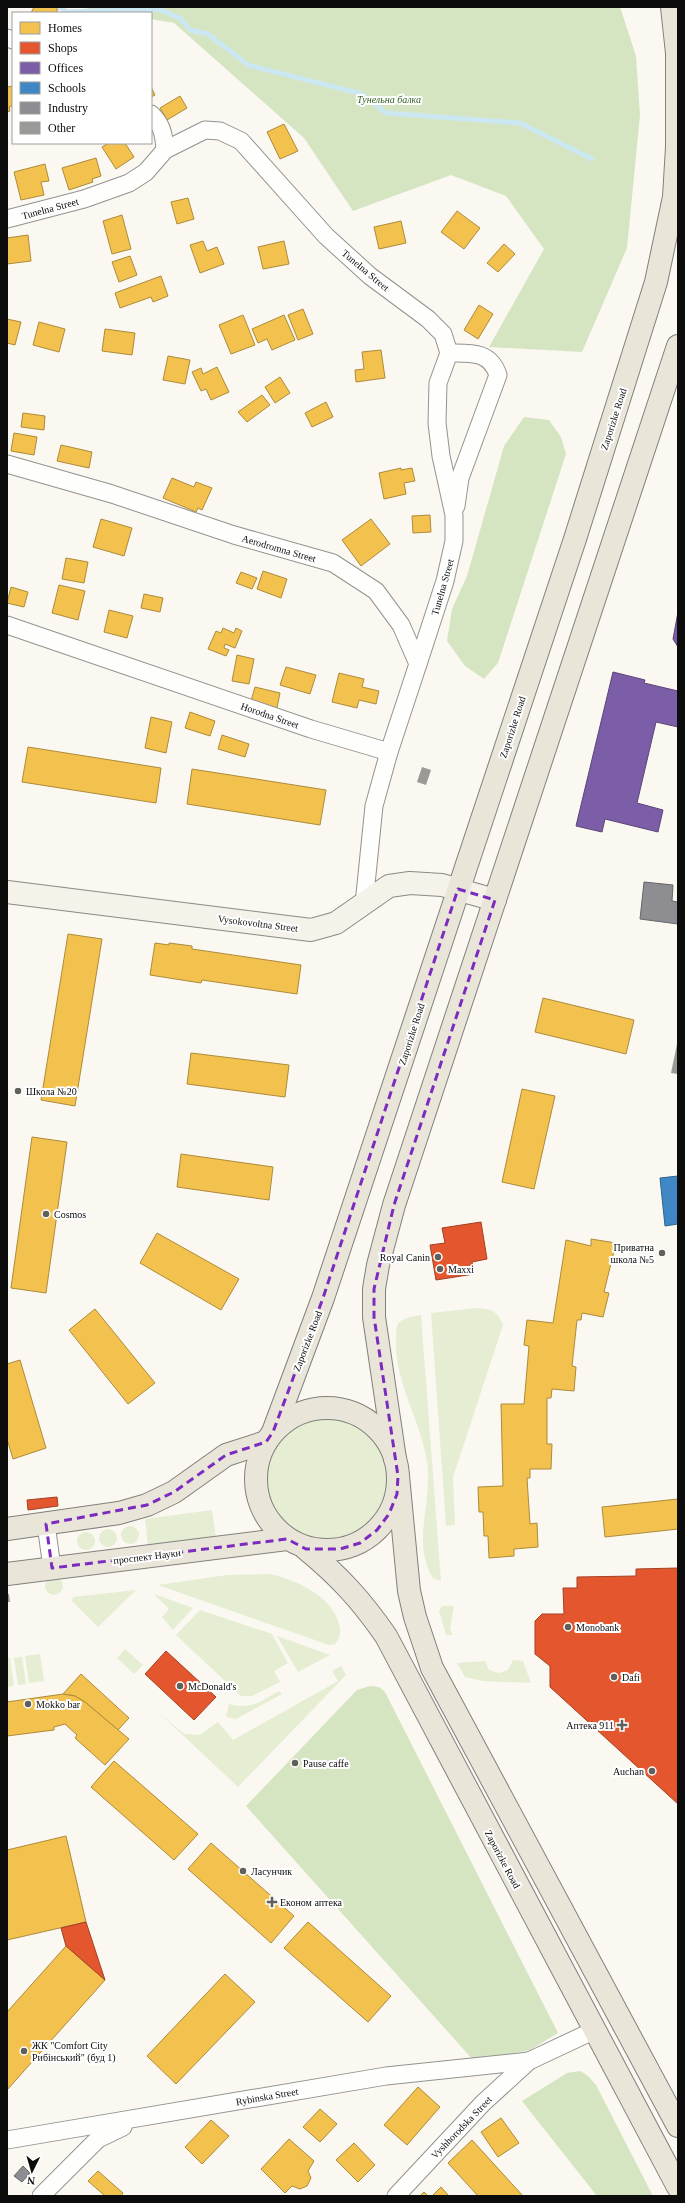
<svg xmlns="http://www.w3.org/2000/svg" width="685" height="2203" font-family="'Times New Roman',serif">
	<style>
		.green { fill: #e5eed2 }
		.forest { fill: #d6e5c1 }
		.homes { fill: #f2c14e; stroke: #ad8b3a }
		.shops { fill: #e4572e; stroke: #a34024 }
		.offices { fill: #7b5ea7; stroke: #5a4578 }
		.schools { fill: #3f88c5; stroke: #30638e }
		.industry { fill: #8d8d92; stroke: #66666a }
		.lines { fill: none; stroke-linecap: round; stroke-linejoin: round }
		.stream { stroke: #cae7f2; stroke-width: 5 }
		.building { fill: #9c9a97 }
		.minor-casing { stroke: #93928f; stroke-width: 19 }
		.secondary-casing { stroke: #8a8986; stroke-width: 24 }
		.primary-casing { stroke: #80807c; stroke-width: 24 }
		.minor { stroke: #fefefd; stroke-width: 17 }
		.secondary { stroke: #f4f2e9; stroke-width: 22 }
		.primary { stroke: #eae5d9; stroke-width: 22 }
		.marked { fill: none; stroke: #7b2cbf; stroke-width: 3; stroke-dasharray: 8 5; stroke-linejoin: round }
		.poi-dot { fill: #5f5f5c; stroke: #fff; stroke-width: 1.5 }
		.labels { text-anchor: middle; stroke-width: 4; stroke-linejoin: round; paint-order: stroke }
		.park-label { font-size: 10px; font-style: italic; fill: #336021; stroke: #fff }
		.street-label { font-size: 10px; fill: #0c0c0c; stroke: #fff }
		.poi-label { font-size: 10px; fill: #0c0c0c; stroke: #fff; text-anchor: start }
	</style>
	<rect width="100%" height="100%" fill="#faf8f1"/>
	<g class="green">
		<path d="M477,1308C491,1309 498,1311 503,1325L453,1477L455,1525L446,1526L431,1313Z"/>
		<path d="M421,1315L441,1581L433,1578C411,1543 433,1501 427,1462C421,1419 394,1384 396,1338C396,1335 396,1329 397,1326C400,1318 414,1316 421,1315Z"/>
		<circle cx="328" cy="1479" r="61"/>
		<polygon points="212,1510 216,1538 148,1546 145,1519"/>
		<circle cx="130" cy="1535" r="9"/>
		<circle cx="108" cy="1538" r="9"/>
		<circle cx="86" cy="1541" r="9"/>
		<path d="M271,1574C297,1581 331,1595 339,1624C341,1632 341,1637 335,1644L329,1645L158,1585L227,1575Z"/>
		<circle cx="54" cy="1586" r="9"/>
		<polygon points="136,1590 98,1627 72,1601 73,1597"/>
		<polygon points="154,1594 193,1608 173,1630 162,1617 169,1609"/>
		<polygon points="442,1606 454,1606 450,1629 453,1635 446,1635 439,1611"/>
		<polygon points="200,1610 272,1634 288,1663 274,1671 280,1682 252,1696 241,1696 176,1635"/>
		<polygon points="277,1636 330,1655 298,1672"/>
		<polygon points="125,1649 143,1665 134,1674 117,1658"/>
		<polygon points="40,1654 44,1681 29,1683 25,1656"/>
		<polygon points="22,1657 26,1684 18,1685 14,1658"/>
		<polygon points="7,1658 10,1658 14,1686 7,1687"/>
		<polygon points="513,1660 523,1661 531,1683 483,1681 465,1677 457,1663 485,1661 489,1670 499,1673 508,1670"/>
		<polygon points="341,1666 346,1675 238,1787 157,1711 184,1734 200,1735 218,1722 233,1740 338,1681 332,1671"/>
		<path d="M279,1691L282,1694L236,1719L226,1717L229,1704C251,1710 260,1702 279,1691Z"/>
	</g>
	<g class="forest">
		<polygon points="79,7 620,7 636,56 640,115 627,248 582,352 489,347 544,249 506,196 451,175 353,211 304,138 174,23 151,19 151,13 114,13"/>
		<polygon points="524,417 549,420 561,437 566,454 498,663 484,679 465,666 447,641 452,609 467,576 504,446"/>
		<polygon points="370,1686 379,1687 385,1692 558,2033 530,2050 474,2061 246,1806 357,1690"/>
		<polygon points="580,2071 588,2076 596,2085 653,2196 597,2196 522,2101 567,2073"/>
	</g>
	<g class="homes">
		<polygon points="34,7 54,7 58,9 56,13 31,13"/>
		<polygon points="13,86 13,106 9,107 10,111 7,112 7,87"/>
		<polygon points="151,87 155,95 151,97"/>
		<polygon points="180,96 187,108 167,120 160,108"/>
		<polygon points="284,124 298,151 280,159 267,132"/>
		<polygon points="109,143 125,143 134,157 116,169 102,147"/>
		<polygon points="96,158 101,176 92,179 93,182 69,190 62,168"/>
		<polygon points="45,164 49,181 41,182 44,195 21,200 14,172"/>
		<polygon points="188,198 194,219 177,224 171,202"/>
		<polygon points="457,211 480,228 464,249 441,232"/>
		<polygon points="122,215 131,249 112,254 103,221"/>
		<polygon points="401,221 406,243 379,249 374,227"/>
		<polygon points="28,235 31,261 7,264 7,238"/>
		<polygon points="203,241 207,251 217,247 224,264 200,273 190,245"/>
		<polygon points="284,241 289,264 263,269 258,247"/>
		<polygon points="504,244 515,254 498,272 487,263"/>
		<polygon points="130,256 137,275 119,282 112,262"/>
		<polygon points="161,276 168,296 153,302 151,297 120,308 115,293"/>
		<polygon points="479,305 493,314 478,339 464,330"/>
		<polygon points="303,309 313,334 298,340 288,315"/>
		<polygon points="243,315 255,345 231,354 219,325"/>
		<polygon points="284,315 295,340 272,350 267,339 258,343 252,329"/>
		<polygon points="7,319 21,322 15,345 7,343"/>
		<polygon points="39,322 65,329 59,352 33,345"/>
		<polygon points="105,329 135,333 132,355 102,351"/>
		<polygon points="381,350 385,378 356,382 355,370 364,369 362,352"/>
		<polygon points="168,356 190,360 185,384 163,380"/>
		<polygon points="217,367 229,392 211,400 206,389 201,391 192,372 201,368 203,374"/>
		<polygon points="280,377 290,393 275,403 265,387"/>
		<polygon points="262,395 270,405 247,422 238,412"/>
		<polygon points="326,402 333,417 312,427 305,413"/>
		<polygon points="23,413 45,416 44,430 21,427"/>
		<polygon points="14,433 37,437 34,455 11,451"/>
		<polygon points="61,445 92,452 89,468 57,461"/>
		<polygon points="401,468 401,470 412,468 415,481 404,483 406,494 384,499 379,473"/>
		<polygon points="172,478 194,487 196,482 212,488 202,510 198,508 196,512 163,498"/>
		<polygon points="430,515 431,532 413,533 412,516"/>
		<polygon points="101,519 132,528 124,556 93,547"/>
		<polygon points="371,519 390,544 361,566 342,540"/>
		<polygon points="66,558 88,562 84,583 62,579"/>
		<polygon points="263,571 287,579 281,598 257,589"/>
		<polygon points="241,572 257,578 252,589 236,583"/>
		<polygon points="59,585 85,591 78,620 52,613"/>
		<polygon points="11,587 28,592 24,607 7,603"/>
		<polygon points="144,594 163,598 160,612 141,608"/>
		<polygon points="109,610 133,616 127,638 104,632"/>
		<polygon points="223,628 234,633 236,628 242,631 235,648 225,644 224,648 229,650 226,656 208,649 216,631 221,633"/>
		<polygon points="237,655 254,659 249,684 232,681"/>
		<polygon points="286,667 316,675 310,694 280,685"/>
		<polygon points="339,673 364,679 362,687 379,691 376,704 359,700 357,708 332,702"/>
		<polygon points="255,687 280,693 277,708 251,701"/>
		<polygon points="190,712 215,721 210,736 185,728"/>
		<polygon points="151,717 172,722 166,753 145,748"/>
		<polygon points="222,735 249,744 245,757 218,749"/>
		<polygon points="28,747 161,768 156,803 22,782"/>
		<polygon points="192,769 326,790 320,825 187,804"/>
		<polygon points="68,934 102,939 75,1106 41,1100"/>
		<polygon points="155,943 169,945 169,943 192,946 192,949 301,965 297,994 202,980 201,983 150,975"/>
		<polygon points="543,998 634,1020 626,1054 535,1032"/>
		<polygon points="191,1053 289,1065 285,1097 187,1084"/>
		<polygon points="522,1089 555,1096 534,1189 502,1182"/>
		<polygon points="32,1137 67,1142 46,1293 11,1288"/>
		<polygon points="181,1154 273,1167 269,1200 177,1187"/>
		<polygon points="157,1233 239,1279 221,1310 140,1263"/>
		<polygon points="591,1239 616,1243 604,1292 609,1293 603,1317 582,1313 581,1320 577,1320 572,1366 576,1367 574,1391 552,1389 551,1398 547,1398 547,1444 552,1444 551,1469 530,1469 530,1478 527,1478 530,1524 537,1523 538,1547 514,1549 514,1556 489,1558 488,1536 484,1536 483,1512 479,1512 478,1487 503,1486 501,1404 524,1404 529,1346 524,1345 527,1320 553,1323 566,1240 591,1246"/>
		<polygon points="95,1309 155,1383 128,1404 69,1330"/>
		<polygon points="20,1360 46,1448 13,1459 7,1439 7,1364"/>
		<polygon points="678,1499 678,1529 605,1537 602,1507"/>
		<polygon points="81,1674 129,1718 118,1730 85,1702 75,1696 63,1694"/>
		<polygon points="63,1694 75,1696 85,1702 129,1739 105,1765 75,1738 77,1735 65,1724 54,1727 54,1730 7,1736 7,1702"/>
		<polygon points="114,1761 198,1834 174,1860 91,1787"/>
		<polygon points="66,1836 86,1922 7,1940 7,1850"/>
		<polygon points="211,1843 294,1916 271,1943 188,1869"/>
		<polygon points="308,1922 391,1996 368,2022 284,1948"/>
		<polygon points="66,1946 105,1980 7,2090 7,2012"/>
		<polygon points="225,1974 255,2002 176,2084 147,2056"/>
		<polygon points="418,2087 440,2107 407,2145 384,2125"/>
		<polygon points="320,2109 337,2124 320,2142 303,2127"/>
		<polygon points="501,2118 519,2143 498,2157 481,2132"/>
		<polygon points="211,2120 229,2136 202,2164 185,2147"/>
		<polygon points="289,2139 314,2161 308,2171 311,2178 307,2186 300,2189 292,2186 285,2193 261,2169"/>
		<polygon points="472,2140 523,2196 478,2196 448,2163"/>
		<polygon points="354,2143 375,2165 358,2182 336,2160"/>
		<polygon points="98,2171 123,2193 121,2196 105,2196 88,2181"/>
		<polygon points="441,2187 449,2196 432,2196"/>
		<polygon points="424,2192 428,2196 420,2196"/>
	</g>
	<g class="shops">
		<polygon points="481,1222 487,1259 472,1262 474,1274 436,1280 430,1245 445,1243 442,1228"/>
		<polygon points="57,1497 58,1506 28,1510 27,1500"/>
		<polygon points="678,1568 678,1804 550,1687 550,1666 535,1654 535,1621 542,1614 564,1614 563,1588 577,1588 577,1577 636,1576 636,1569"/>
		<polygon points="166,1651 216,1697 194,1720 145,1674"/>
		<polygon points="86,1922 105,1980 66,1946 61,1928"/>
	</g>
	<g class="offices">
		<polygon points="678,612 678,647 673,639"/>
		<polygon points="613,672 645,680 644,683 678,691 678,727 656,722 637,803 663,810 658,832 605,819 602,832 576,826"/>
	</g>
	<polygon class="schools" points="678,1176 678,1224 665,1226 660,1178"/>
	<g class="industry">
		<polygon points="644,882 673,885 672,901 678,902 678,924 640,919"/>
		<polygon points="23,2166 30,2173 22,2182 14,2176"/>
	</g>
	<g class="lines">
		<polyline class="stream" points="59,7 67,12 158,9 180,18 190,30 208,34 248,65 362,94 386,113 520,123 592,159"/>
	</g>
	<g class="building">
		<polygon points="422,767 431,770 426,785 417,782"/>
		<polygon points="677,1044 678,1044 678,1074 671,1073"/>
		<polygon points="7,1594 9,1594 10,1602 7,1602"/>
	</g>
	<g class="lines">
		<g class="minor-casing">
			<g id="minor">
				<polyline points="7,38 13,40"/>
				<path d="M151,114C162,124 164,135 165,150"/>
				<polyline points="7,219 84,199 129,183 146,172 165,150 205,130 220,131 241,141 326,236 370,276 428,319 443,334 449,353 438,383 437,423 441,456 454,515 454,541 445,581 418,664"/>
				<path d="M449,353C471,353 490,351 498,375L460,478L456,506"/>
				<polyline points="7,464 112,494 234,535 333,563 376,591 401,625 418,664 389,752"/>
				<polyline points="7,625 311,729 389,752 374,806 364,904"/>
				<polyline points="46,1524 52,1568"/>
				<polyline points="7,2140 386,2076 529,2061"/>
				<polyline points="41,2196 98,2139 123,2127"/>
				<polyline points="396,2196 483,2103 529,2061 595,2030"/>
			</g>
		</g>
		<g class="secondary-casing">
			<polyline id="secondary" points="7,892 311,930 336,923 389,886 410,883 442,885 495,900"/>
		</g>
		<g class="primary-casing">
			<g id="primary">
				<circle cx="327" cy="1479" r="71"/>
				<polyline points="273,1432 323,1298 575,539 656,282 674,197 677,147 677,53 672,7"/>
				<polyline points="395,1459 374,1317 374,1289 378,1265 394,1205 678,346"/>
				<polyline points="398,1476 409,1591 415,1617 432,1668 678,2126"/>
				<polyline points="7,1529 119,1513 147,1505 174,1492 226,1455 266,1442"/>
				<path d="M306,1549C340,1577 361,1600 386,1636L678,2187"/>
				<polyline points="7,1574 287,1539"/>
			</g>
		</g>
		<use href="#minor" class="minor"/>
		<use href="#secondary" class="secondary"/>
		<use href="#primary" class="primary"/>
	</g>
	<path class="marked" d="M458,889L495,900L394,1205L374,1289V1317L398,1476L397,1494L389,1514L377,1530L360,1543L340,1549H306L287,1539L52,1568L46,1524L147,1505L174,1492L226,1455L266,1442L273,1432L323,1298Z"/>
	<g class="poi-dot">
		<circle cx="18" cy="1091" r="4"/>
		<circle cx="46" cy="1214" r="4"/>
		<circle cx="662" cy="1253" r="4"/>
		<circle cx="438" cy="1257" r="4"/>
		<circle cx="440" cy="1269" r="4"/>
		<circle cx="568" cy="1627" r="4"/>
		<circle cx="614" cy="1677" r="4"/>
		<circle cx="180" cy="1686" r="4"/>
		<circle cx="28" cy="1704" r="4"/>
		<path d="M620 1719h4v4h4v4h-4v4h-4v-4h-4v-4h4z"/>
		<circle cx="295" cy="1763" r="4"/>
		<circle cx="652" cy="1771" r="4"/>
		<circle cx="243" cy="1871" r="4"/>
		<path d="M270 1896h4v4h4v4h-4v4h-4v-4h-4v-4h4z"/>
		<circle cx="24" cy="2051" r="4"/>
	</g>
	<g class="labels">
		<g class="park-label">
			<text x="389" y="103">Тунельна балка</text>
		</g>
		<g class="street-label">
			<text transform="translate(50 208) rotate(-15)" y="4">Tunelna Street</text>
			<text transform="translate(366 270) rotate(40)" y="4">Tunelna Street</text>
			<text transform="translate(613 419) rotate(-72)" y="4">Zaporizke Road</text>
			<text transform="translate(279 548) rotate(16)" y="4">Aerodromna Street</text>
			<text transform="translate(442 587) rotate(-74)" y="4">Tunelna Street</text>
			<text transform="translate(270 715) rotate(19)" y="4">Horodna Street</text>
			<text transform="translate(512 727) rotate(-72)" y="4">Zaporizke Road</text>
			<text transform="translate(258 923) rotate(7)" y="4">Vysokovoltna Street</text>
			<text transform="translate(411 1034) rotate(-72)" y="4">Zaporizke Road</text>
			<text transform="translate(307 1341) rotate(-69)" y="4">Zaporizke Road</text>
			<text transform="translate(147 1556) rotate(-7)" y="4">проспект Науки</text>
			<text transform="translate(503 1859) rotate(62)" y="4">Zaporizke Road</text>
			<text transform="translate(267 2096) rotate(-10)" y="4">Rybinska Street</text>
			<text transform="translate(461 2127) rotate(-46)" y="4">Vyshhorodska Street</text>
		</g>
		<g class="poi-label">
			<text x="26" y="1095">Школа №20</text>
			<text x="54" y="1218">Cosmos</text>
			<text x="654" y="1251" text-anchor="end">Приватна<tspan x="654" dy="12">школа №5</tspan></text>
			<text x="430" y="1261" text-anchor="end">Royal Canin</text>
			<text x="448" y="1273">Maxxi</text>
			<text x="576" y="1631">Monobank</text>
			<text x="622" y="1681">Dafi</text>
			<text x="188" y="1690">McDonald's</text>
			<text x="36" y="1708">Mokko bar</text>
			<text x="614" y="1729" text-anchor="end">Аптека 911</text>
			<text x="303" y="1767">Pause caffe</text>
			<text x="644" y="1775" text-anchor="end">Auchan</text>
			<text x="251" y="1875">Ласунчик</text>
			<text x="280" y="1906">Економ аптека</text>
			<text x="32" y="2049">ЖК "Comfort City<tspan x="32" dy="12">Рибінський" (буд 1)</tspan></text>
		</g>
	</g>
	<rect width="685" height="2203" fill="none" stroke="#0c0c0c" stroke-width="16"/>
	<rect x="12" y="12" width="140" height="132" fill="#ffffff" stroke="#9e9e9e"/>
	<rect x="20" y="22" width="20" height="12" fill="#f2c14e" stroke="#9e9e9e"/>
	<text x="48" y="32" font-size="12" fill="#0c0c0c">Homes</text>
	<rect x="20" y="42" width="20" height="12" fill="#e4572e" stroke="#9e9e9e"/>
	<text x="48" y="52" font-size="12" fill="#0c0c0c">Shops</text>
	<rect x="20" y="62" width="20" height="12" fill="#7b5ea7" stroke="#9e9e9e"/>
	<text x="48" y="72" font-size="12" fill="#0c0c0c">Offices</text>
	<rect x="20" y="82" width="20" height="12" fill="#3f88c5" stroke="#9e9e9e"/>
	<text x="48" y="92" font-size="12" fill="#0c0c0c">Schools</text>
	<rect x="20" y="102" width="20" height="12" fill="#8d8d92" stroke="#9e9e9e"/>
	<text x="48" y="112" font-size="12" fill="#0c0c0c">Industry</text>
	<rect x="20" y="122" width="20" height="12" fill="#9c9a97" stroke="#9e9e9e"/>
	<text x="48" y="132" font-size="12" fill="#0c0c0c">Other</text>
	<g transform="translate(32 2171) rotate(185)" stroke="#ffffff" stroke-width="3" paint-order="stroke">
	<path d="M0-3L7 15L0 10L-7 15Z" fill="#0c0c0c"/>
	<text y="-6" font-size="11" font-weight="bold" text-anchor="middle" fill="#0c0c0c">N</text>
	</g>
</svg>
